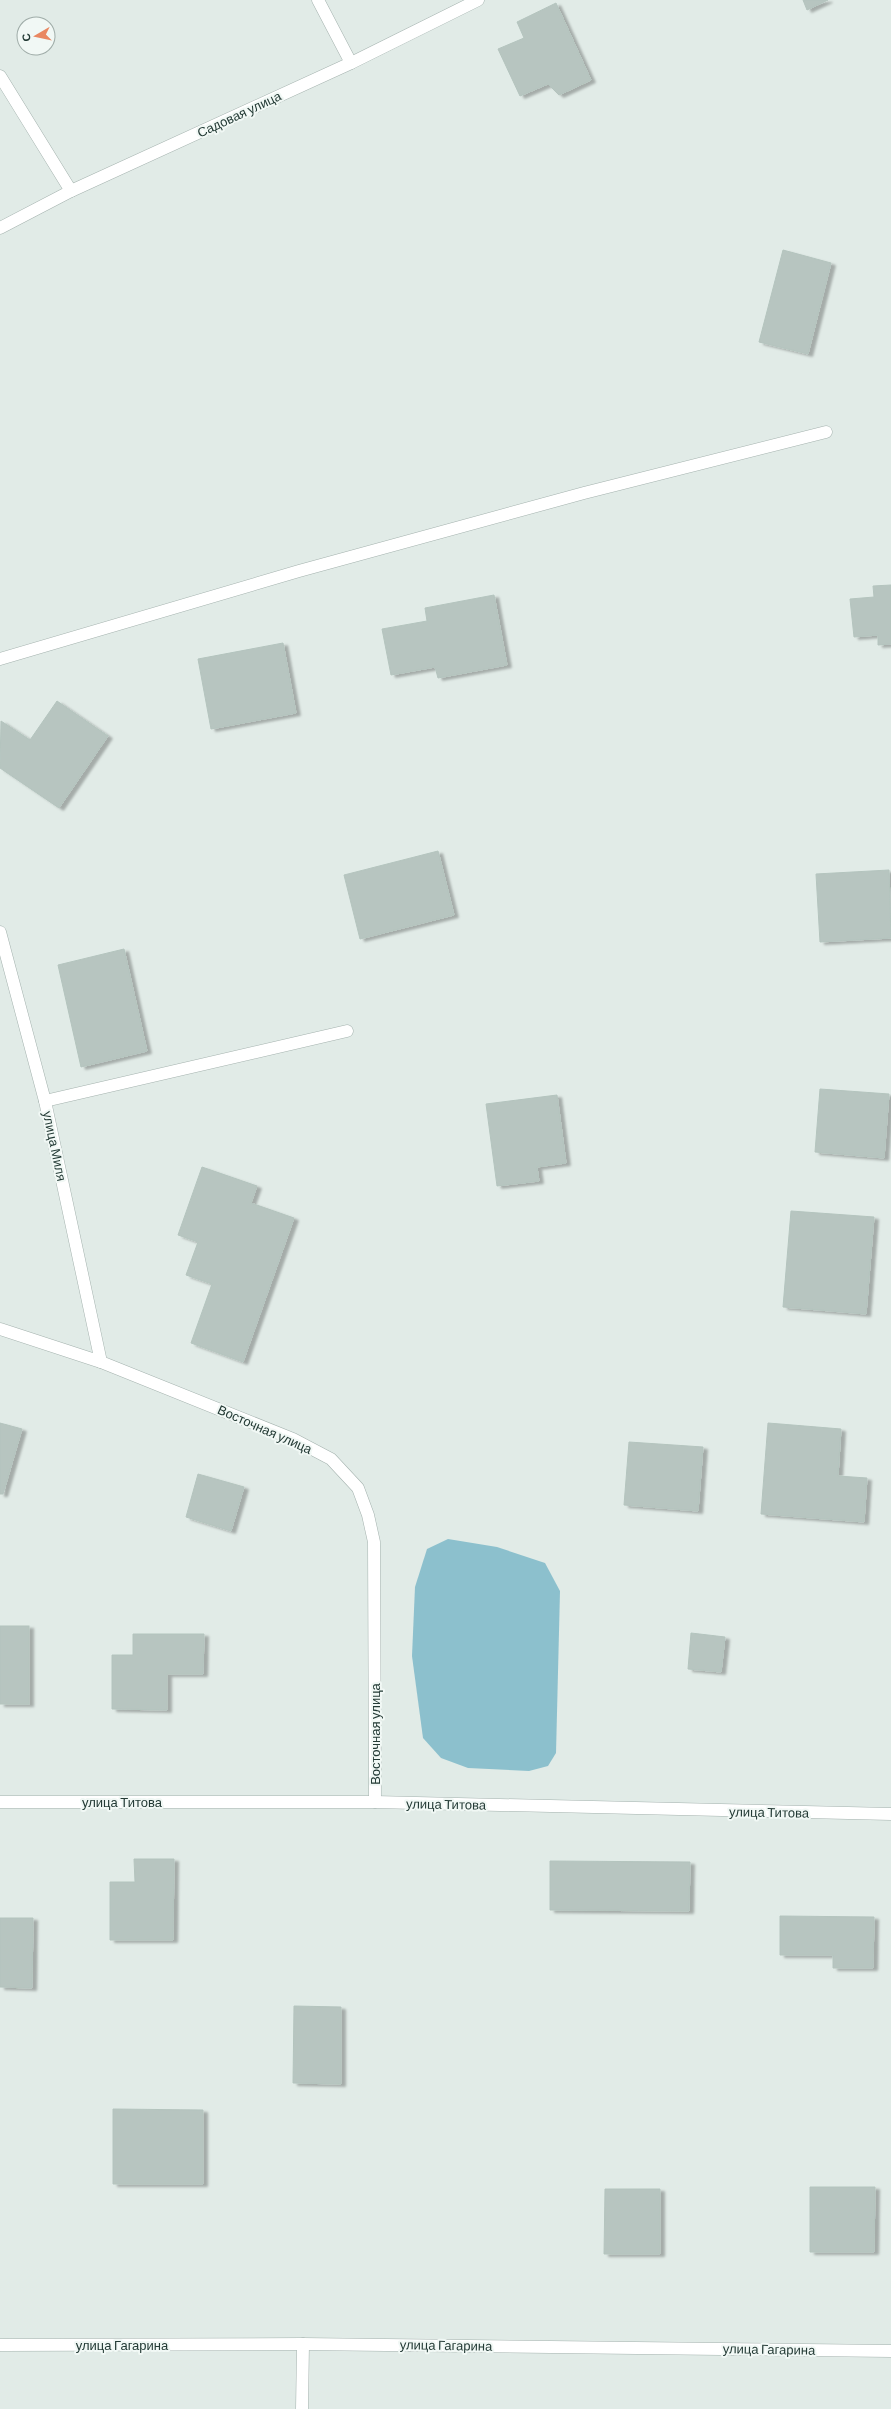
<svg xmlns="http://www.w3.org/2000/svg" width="891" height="2409" font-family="Barlow,sans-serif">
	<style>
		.water { fill: #8cc0cd }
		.building { fill: #b7c5c0; stroke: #b4c4be; filter: url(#shadow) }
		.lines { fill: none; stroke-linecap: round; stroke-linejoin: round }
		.service-casing { stroke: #a4b2ae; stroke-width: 13 }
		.minor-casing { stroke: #a4b2ae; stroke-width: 13 }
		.service { stroke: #fff; stroke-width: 12 }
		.minor { stroke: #fff; stroke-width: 12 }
		.labels { text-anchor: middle; stroke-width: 4; stroke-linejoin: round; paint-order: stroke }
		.street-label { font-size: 13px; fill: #233a35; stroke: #f1f8f5 }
	</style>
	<defs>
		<filter id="shadow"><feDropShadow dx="4.5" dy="2.5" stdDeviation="1" flood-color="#0004"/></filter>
	</defs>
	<rect width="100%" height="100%" fill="#e1ebe7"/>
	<polygon class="water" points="448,1539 497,1547 545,1563 560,1591 556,1753 548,1766 529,1771 468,1768 441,1758 423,1738 412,1656 415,1587 427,1549"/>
	<g class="building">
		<polygon points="803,0 828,0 807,10"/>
		<polygon points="556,3 591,80 559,95 548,84 520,96 498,49 524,38 517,22"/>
		<polygon points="783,250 831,263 808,354 759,342"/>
		<polygon points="891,585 891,644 878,645 878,635 854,637 850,599 874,597 873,586"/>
		<polygon points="494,595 507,665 438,678 435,667 391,675 382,629 427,621 425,608"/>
		<polygon points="283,643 296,713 211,729 198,659"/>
		<polygon points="57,701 108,736 59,808 0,768 1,721 30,740"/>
		<polygon points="438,851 454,915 360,939 344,875"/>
		<polygon points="889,870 891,938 820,942 816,874"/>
		<polygon points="124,949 147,1051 81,1067 58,965"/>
		<polygon points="820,1089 889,1094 884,1158 815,1152"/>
		<polygon points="557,1095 566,1163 537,1167 539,1181 497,1186 486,1104"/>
		<polygon points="202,1167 257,1186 251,1203 294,1218 243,1362 191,1343 212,1284 186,1275 198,1242 178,1235"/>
		<polygon points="791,1211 874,1217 866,1314 783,1307"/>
		<polygon points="0,1423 22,1429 3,1494 0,1494"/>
		<polygon points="768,1423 841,1429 838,1476 867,1478 864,1522 761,1514"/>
		<polygon points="629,1442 703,1447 698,1511 624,1505"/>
		<polygon points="198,1474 244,1487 231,1531 186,1517"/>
		<rect x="0" y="1626" width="29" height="78"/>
		<polygon points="691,1633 725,1637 721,1672 688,1669"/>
		<polygon points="133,1634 204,1634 203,1674 167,1674 167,1710 112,1709 112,1655 133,1655"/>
		<polygon points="134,1859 174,1859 173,1940 110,1940 110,1882 135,1882"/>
		<polygon points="550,1861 690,1862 689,1911 550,1910"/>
		<polygon points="780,1916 874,1917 873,1968 833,1968 833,1955 780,1955"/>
		<polygon points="0,1918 33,1918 32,1988 0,1987"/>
		<polygon points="294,2006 341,2007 341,2084 293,2083"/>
		<polygon points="113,2109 203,2110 203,2184 113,2184"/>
		<polygon points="810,2187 875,2187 874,2252 810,2252"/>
		<polygon points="605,2189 660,2189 660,2254 604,2254"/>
	</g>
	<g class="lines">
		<g class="service-casing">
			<g id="service">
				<polyline points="45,1101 347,1031"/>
				<polyline points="302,2409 303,2344"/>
			</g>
		</g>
		<g class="minor-casing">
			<g id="minor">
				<polyline points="318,0 351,63"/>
				<polyline points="0,76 71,191"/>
				<polyline points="0,228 71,191 351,63 478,0"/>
				<polyline points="0,659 299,571 584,493 826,432"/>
				<polyline points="0,932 45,1101 101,1362"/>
				<polyline points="0,1329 101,1362 293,1439 331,1459 358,1488 368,1515 374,1542 375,1802"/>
				<polyline points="0,1802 375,1802 891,1814"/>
				<polyline points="0,2345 303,2344 891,2351"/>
			</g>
		</g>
		<use href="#service" class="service"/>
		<use href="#minor" class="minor"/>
	</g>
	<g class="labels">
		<g class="street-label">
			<text transform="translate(239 114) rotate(-25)" y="5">Садовая улица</text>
			<text transform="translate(55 1146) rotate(78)" y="5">улица Миля</text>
			<text transform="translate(265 1429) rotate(24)" y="5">Восточная улица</text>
			<text transform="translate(375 1734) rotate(-90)" y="5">Восточная улица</text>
			<text x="122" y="1807">улица Титова</text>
			<text transform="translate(446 1804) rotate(1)" y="5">улица Титова</text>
			<text transform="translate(769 1812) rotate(1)" y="5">улица Титова</text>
			<text x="122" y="2350">улица Гагарина</text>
			<text transform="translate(446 2345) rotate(1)" y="5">улица Гагарина</text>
			<text transform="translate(769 2349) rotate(1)" y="5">улица Гагарина</text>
		</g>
	</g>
	<g transform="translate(36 36) rotate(261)"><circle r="19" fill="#f1f8f5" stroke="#9faca8"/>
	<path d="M0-3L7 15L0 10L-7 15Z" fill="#e98761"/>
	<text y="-6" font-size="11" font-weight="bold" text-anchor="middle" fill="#233a35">С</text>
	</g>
</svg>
